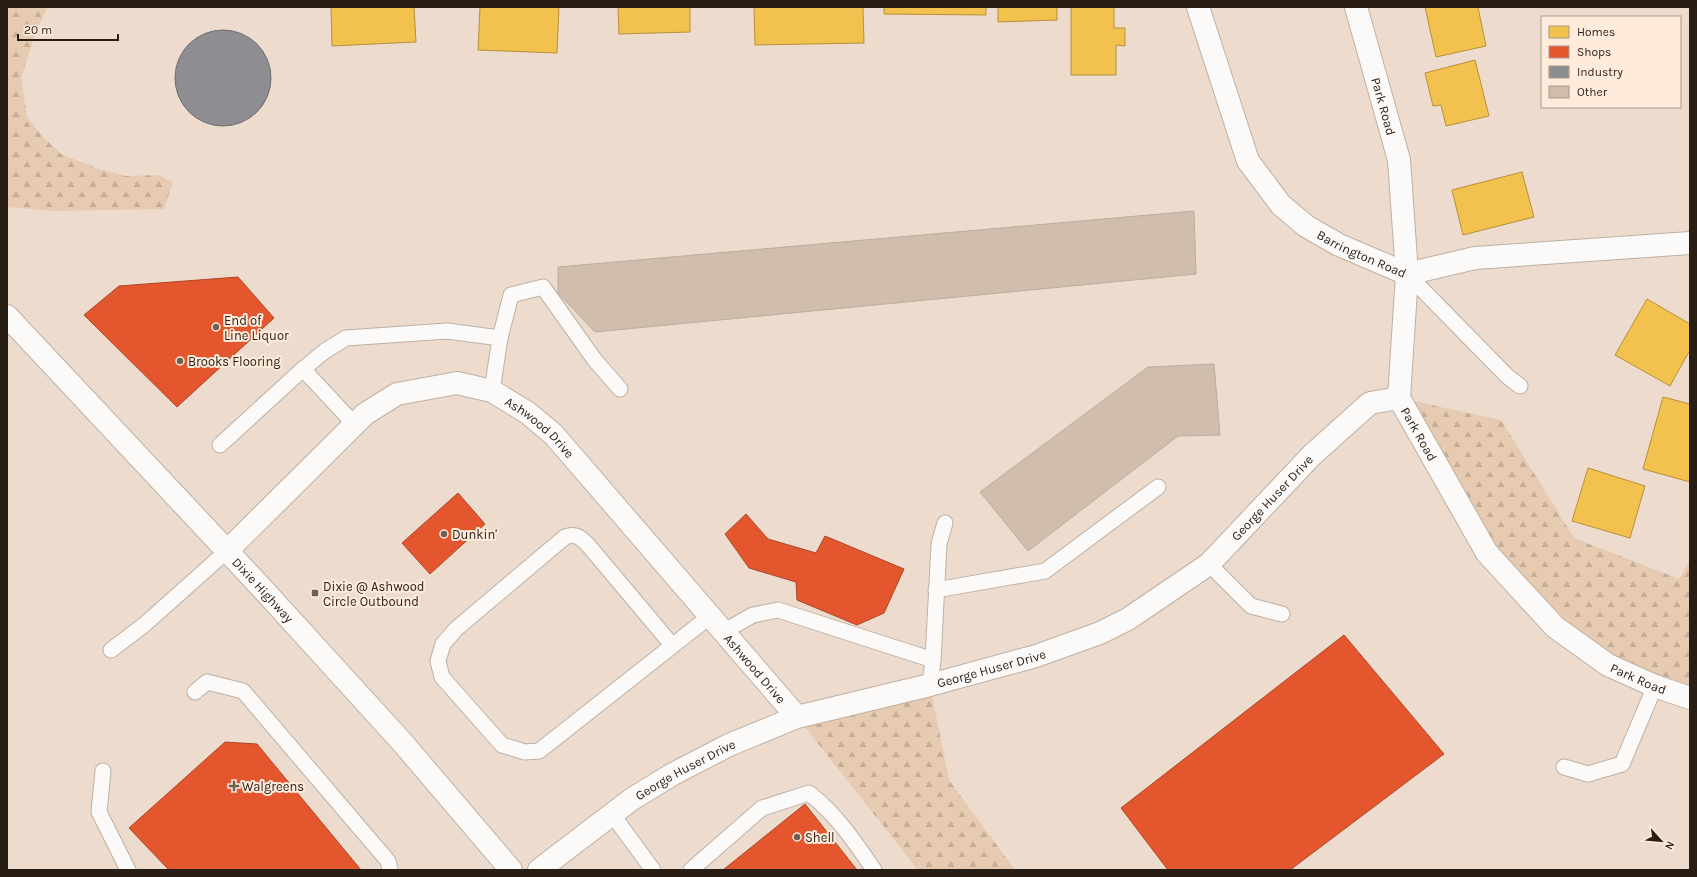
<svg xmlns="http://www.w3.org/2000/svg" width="1697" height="877" font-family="Karla,sans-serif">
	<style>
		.forest { fill: url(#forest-firs) }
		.homes { fill: #f2c14e; stroke: #b6903d }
		.shops { fill: #e4572e; stroke: #ac4626 }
		.industry { fill: #8d8d92; stroke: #6f6c6c }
		.building { fill: #d0bdab; stroke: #baada1 }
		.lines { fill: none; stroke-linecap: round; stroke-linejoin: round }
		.lane-casing { stroke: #bdb0a4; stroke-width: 17 }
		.street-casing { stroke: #bdb0a4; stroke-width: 24 }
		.secondary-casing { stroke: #bdb0a4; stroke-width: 24 }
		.primary-casing { stroke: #bdb0a4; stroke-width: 24 }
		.lane { stroke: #fcfaf8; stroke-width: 15 }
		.street { stroke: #fcfaf8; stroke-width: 22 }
		.secondary { stroke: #fcfaf8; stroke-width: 22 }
		.primary { stroke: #fcfaf8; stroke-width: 22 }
		.poi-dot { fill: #6e6055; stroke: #feebdb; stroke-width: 1.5 }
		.labels { text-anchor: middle; stroke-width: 4; stroke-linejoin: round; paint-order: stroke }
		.street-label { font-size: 13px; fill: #291e14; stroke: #feebdb }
		.poi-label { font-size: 13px; fill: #291e14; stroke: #feebdb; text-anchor: start }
	</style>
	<defs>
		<pattern id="forest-firs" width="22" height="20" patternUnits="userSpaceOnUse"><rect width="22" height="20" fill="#e6cab1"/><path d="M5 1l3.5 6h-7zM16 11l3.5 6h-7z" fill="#c5ad97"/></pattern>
	</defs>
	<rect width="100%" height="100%" fill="#eddccd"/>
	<g class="forest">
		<polygon points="7,7 48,7 37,29 21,78 27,117 42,136 61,154 96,168 126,176 158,175 173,182 164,209 53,211 7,207"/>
		<polygon points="1399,398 1501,420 1574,538 1679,579 1690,560 1690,698 1608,665 1487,553"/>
		<polygon points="930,685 949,780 1015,870 918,870 797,717"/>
	</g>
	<g class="homes">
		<polygon points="331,7 414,7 416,42 332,46"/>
		<polygon points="480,7 559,7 557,53 478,50"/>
		<polygon points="618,7 690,7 690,32 619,34"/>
		<polygon points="754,7 863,7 864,43 755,45"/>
		<polygon points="884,7 986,7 986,15 884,14"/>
		<polygon points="998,7 1057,7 1057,20 998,22"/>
		<polygon points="1071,7 1114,7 1114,28 1125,28 1125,46 1116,45 1116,75 1071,75"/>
		<polygon points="1425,7 1478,7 1486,46 1436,57"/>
		<polygon points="1475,60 1489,116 1446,126 1441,105 1433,106 1425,73"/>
		<polygon points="1522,172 1534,217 1463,235 1452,190"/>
		<polygon points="1647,299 1690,324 1690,350 1670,386 1615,355"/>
		<polygon points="1663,397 1690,404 1690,482 1643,469"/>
		<polygon points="1588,468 1645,486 1630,538 1572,521"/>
	</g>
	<g class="shops">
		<polygon points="238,277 274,318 177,407 84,315 119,286"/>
		<polygon points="458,493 485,524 430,574 402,543"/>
		<polygon points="746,514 768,539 816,553 825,536 904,569 884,613 857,625 797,600 796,582 749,568 725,534"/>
		<polygon points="1344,635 1444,754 1290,870 1168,870 1121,808"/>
		<polygon points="225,742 257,744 361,870 169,870 129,828"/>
		<polygon points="805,804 857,870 723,870"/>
	</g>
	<circle class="industry" cx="223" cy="78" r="48"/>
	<g class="building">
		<polygon points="1194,211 1196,274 595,332 558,293 558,267"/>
		<polygon points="1214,364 1220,435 1178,436 1028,551 980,492 1148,367"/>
	</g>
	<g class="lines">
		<g class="lane-casing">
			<g id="lane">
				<polyline points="1407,274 1507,376 1520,386"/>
				<polyline points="500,338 511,295 543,287 594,359 620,389"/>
				<polyline points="355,425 303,369 325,351 346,338 447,331 500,338 492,391"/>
				<polyline points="220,445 303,369"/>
				<polyline points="1209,564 1251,606 1282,614"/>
				<polyline points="936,590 1045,571 1158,487"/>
				<polyline points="723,632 753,615 778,610 933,660"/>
				<path d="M672,645L588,545C580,537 576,533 565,537L456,629L443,644L438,661L442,677L502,745L525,752L539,751L709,617"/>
				<polyline points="111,650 144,625 228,550"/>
				<polyline points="930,685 933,660 939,544 945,523"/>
				<polyline points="195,692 207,682 243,691 388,861 390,870"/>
				<polyline points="1564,767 1588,774 1622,764 1655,686"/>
				<polyline points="103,771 99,812 128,870"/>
				<polyline points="612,814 653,870"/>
				<path d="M691,870L762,808L809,793C836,814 855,842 874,870"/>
			</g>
		</g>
		<g class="street-casing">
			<g id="street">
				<path id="s1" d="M1198,7L1248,161L1281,205L1306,226L1339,245L1407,274L1475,258L1690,243"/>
				<path id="s2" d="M1356,7L1399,160L1407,274L1399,398"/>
				<path id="s3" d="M228,550L365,414L397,394L457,383L492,391L528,413L554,435L797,717"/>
			</g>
		</g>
		<g class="secondary-casing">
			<g id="secondary">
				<path id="s4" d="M539,870L632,799L673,774L729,745L797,717L930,685L1036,656L1100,633L1128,619L1209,564L1312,455L1370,403L1399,398L1487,553L1555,627L1608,665L1655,686L1690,698"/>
			</g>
		</g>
		<g class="primary-casing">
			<g id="primary">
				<path id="s5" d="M7,316L259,585L402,742L511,870"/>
			</g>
		</g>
		<use href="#lane" class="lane"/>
		<use href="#street" class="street"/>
		<use href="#secondary" class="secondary"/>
		<use href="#primary" class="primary"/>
	</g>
	<g class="poi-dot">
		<circle cx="216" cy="327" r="4"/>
		<circle cx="180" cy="361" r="4"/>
		<circle cx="444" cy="534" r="4"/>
		<rect x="311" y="589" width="8" height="8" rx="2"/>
		<path d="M232 780h4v4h4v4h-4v4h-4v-4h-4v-4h4z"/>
		<circle cx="797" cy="837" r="4"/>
	</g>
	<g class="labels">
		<g class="street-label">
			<text dy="5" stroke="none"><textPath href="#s2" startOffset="103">Park Road</textPath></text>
			<text dy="5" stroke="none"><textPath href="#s1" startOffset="312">Barrington Road</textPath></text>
			<text dy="5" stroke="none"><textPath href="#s3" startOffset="388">Ashwood Drive</textPath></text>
			<text dy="5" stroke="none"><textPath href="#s4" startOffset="1044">Park Road</textPath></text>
			<text dy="5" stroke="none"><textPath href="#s4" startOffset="837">George Huser Drive</textPath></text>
			<text dy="5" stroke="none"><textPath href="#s5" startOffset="375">Dixie Highway</textPath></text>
			<text dy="5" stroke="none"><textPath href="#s4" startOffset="502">George Huser Drive</textPath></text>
			<text dy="5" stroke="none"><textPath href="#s3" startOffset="712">Ashwood Drive</textPath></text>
			<text dy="5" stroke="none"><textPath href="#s4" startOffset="1380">Park Road</textPath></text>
			<text dy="5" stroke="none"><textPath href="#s4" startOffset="178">George Huser Drive</textPath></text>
		</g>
		<g class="poi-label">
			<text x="224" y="325">End of<tspan x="224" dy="15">Line Liquor</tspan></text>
			<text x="188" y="366">Brooks Flooring</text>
			<text x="452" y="539">Dunkin'</text>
			<text x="323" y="591">Dixie @ Ashwood<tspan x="323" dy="15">Circle Outbound</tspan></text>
			<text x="242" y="791">Walgreens</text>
			<text x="805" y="842">Shell</text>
		</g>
	</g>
	<rect width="1697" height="877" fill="none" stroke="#291e14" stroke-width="16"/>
	<rect x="1541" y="16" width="140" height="92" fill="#feebdb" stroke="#a9998b"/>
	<rect x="1549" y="26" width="20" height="12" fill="#f2c14e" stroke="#a9998b"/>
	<text x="1577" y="36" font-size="12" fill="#291e14">Homes</text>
	<rect x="1549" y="46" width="20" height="12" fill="#e4572e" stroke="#a9998b"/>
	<text x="1577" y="56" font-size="12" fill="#291e14">Shops</text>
	<rect x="1549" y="66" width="20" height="12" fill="#8d8d92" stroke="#a9998b"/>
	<text x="1577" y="76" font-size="12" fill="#291e14">Industry</text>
	<rect x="1549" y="86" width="20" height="12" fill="#d0bdab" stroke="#a9998b"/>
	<text x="1577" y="96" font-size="12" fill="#291e14">Other</text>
	<g transform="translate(1661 841) rotate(117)" stroke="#feebdb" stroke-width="3" paint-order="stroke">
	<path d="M0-3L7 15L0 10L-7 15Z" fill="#291e14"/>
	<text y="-6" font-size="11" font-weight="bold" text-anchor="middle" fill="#291e14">N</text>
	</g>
	<path d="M18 34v6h100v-6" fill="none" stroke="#291e14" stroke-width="2"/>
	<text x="24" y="34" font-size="12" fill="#291e14" stroke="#feebdb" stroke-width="3" paint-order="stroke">20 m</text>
</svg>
